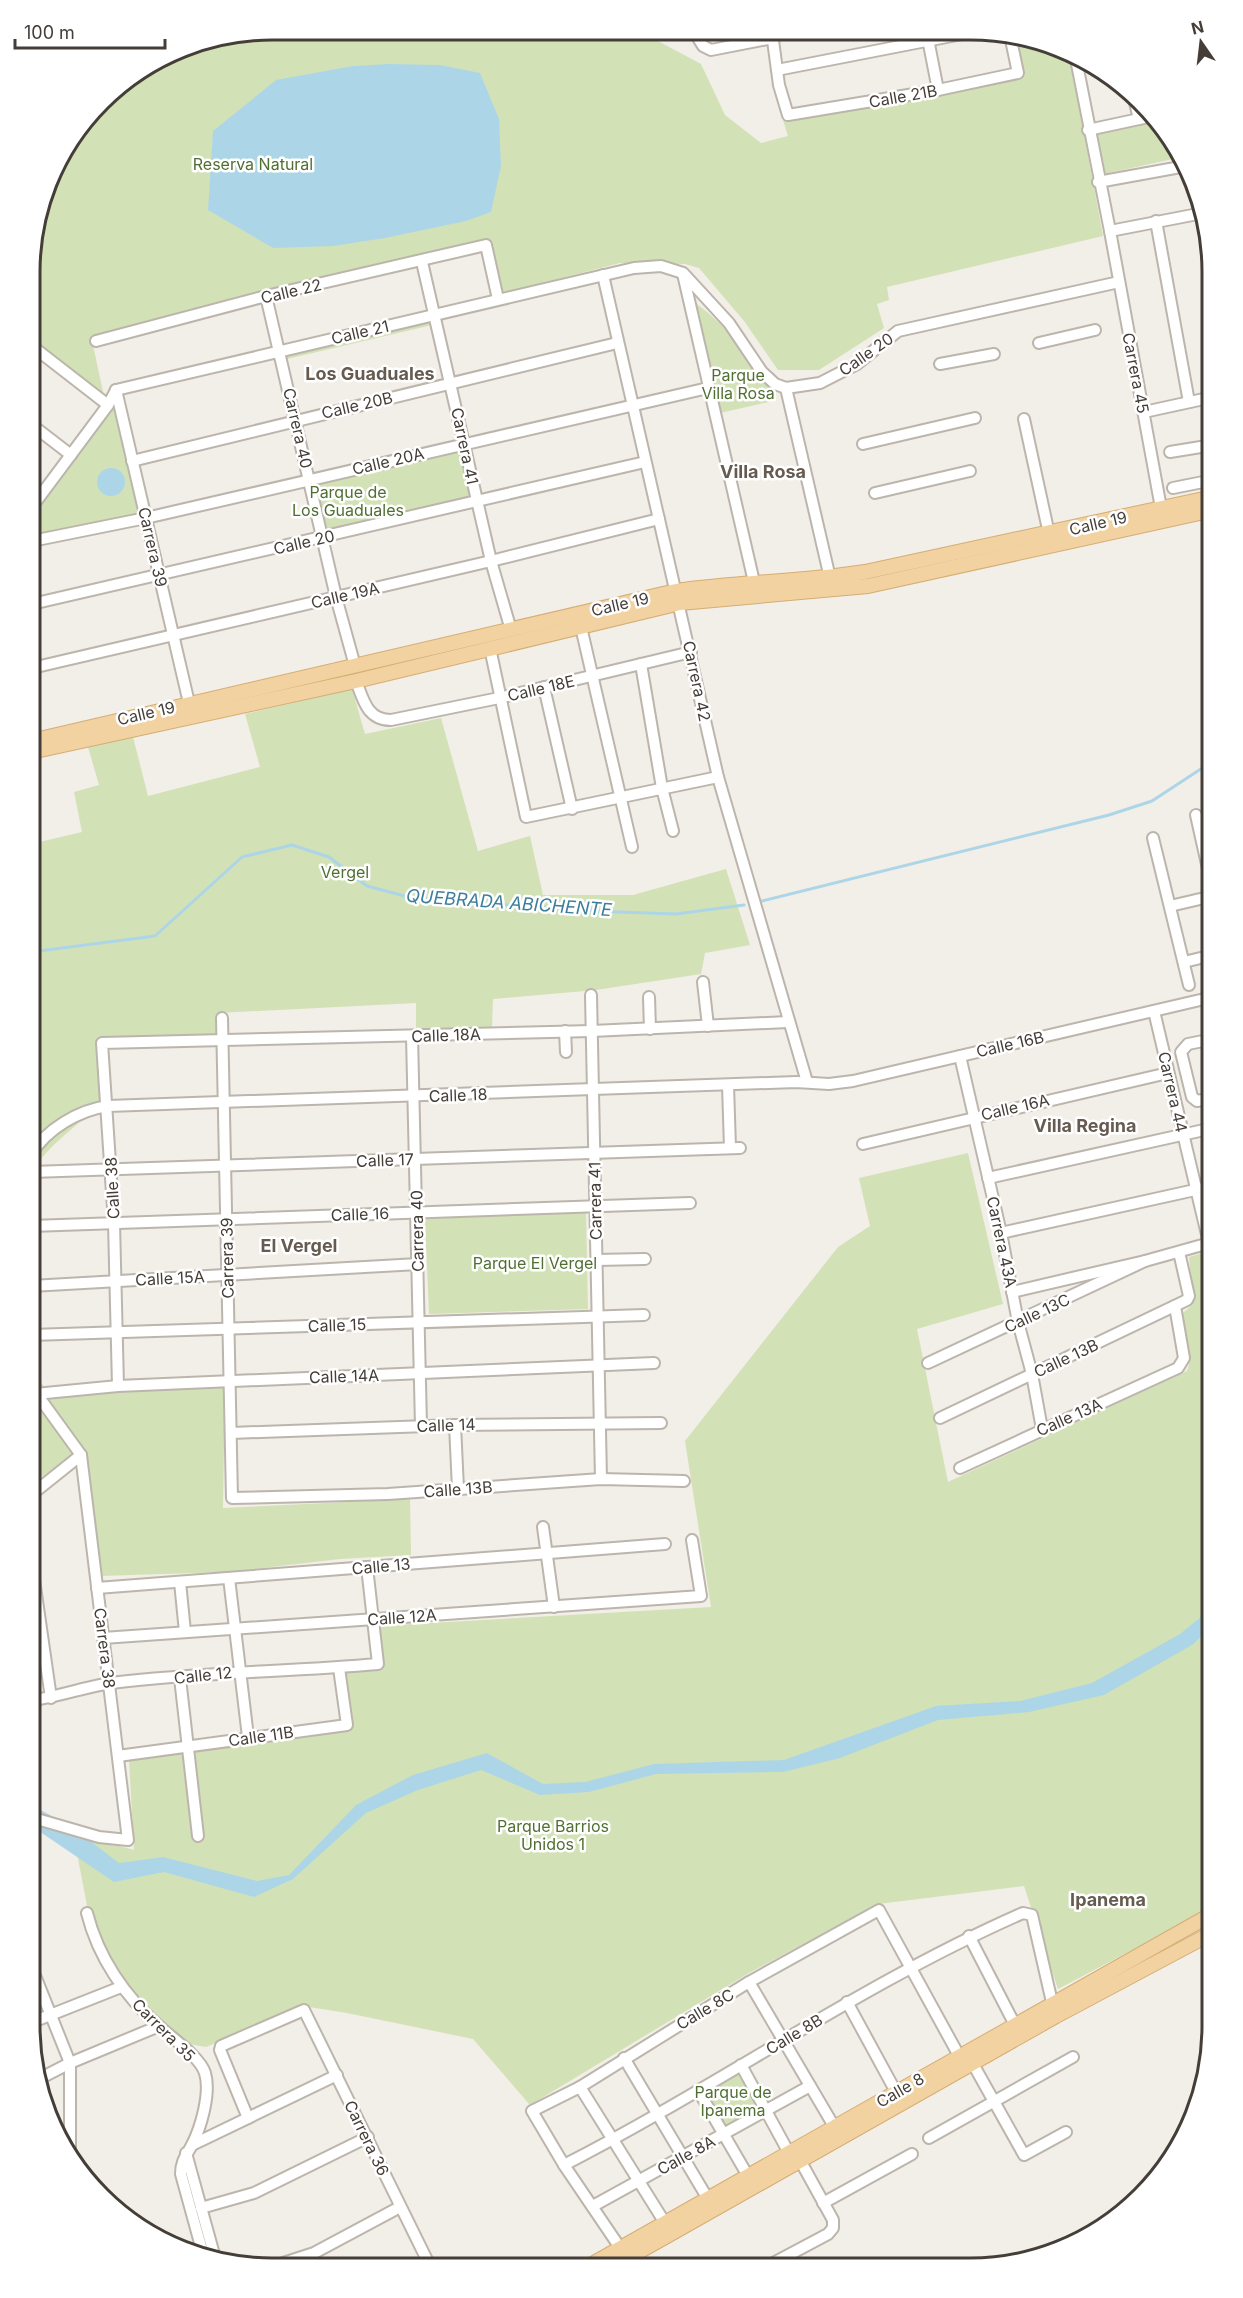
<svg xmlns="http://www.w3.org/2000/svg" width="1243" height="2298" font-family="Inter,sans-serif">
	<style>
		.green { fill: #d3e1b6 }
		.water { fill: #acd6e7 }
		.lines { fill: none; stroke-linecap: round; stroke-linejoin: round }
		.stream { stroke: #acd6e7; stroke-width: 3 }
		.minor-casing { stroke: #bcb5ac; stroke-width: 14 }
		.major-casing { stroke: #d5ad73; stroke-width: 16 }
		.minor { stroke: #fff; stroke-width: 10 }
		.major { stroke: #f2d2a1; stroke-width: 14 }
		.labels { text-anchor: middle; stroke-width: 5; stroke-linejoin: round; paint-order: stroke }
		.street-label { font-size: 16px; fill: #453e38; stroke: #fff }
		.park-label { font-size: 16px; fill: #506f32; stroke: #fff }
		.neighbourhood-label { font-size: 18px; font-weight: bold; fill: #665b50; stroke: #fff }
		.water-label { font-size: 18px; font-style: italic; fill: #3c7e9d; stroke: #fff }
		.rim { fill: none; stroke: #453e38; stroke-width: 3 }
	</style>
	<rect width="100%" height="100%" fill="#f2eee8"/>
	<g class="green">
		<path d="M273,30L639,32V36L658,41L701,64L725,115L761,143L788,136L783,120L1025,76L1017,35L1069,52L1103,236L887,287L889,300L877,304L884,328L819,370H778L744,321L699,268L685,264L620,263L503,293L487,239C356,274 223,302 91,336L105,401L32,342V242L55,165L112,91L180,48Z"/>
		<polygon points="1154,118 1172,138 1182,157 1104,174 1095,131"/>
		<path d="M694,302C723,323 766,366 773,401L720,413Z"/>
		<polygon points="430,318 432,325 287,359 286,352"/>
		<polygon points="115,402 142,514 32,536 32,513"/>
		<polygon points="461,448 473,499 325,537 312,480"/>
		<path d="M352,689L365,734L441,718L478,851L530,836L543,895H633L726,869L750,945L705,953L701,974L596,990L493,999L492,1027L416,1030V1003L218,1013L219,1038L101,1041L103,1101C78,1127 49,1142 31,1174V844L82,832L74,792L99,785L88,747L133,737L148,796L260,767L245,714Z"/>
		<polygon points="968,1153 1003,1304 917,1329 948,1482 1187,1371 1189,1365 1183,1313 1193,1304 1189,1257 1213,1250 1212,1908 1058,1989 1024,1886 878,1904 749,1973 530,2105 473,2039 347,2013 303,2006 206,2047 184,2043 127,1985 91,1926 73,1833 134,1850 129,1759 353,1727 346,1673 382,1670 378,1626 711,1607 685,1441 838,1247 870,1226 859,1178"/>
		<polygon points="586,1212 588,1309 429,1314 425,1218"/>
		<polygon points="31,1367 48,1393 225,1386 223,1508 410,1499 411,1555 340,1559 227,1572 100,1576 84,1448 31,1484"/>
		<polygon points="743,2071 764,2112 725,2132 703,2092"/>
	</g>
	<g class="water">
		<polygon points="389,64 440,65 480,73 499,119 501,166 491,212 466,221 385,238 333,246 273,248 208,210 213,131 276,80 353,66"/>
		<circle cx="111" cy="482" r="14"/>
		<polygon points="1213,1607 1213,1626 1192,1645 1104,1695 1029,1712 938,1720 840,1758 783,1772 656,1774 589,1792 540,1795 481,1770 418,1790 366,1813 293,1879 254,1897 164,1872 114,1882 30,1825 30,1804 73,1828 119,1863 163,1857 257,1881 289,1875 356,1805 413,1775 487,1753 543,1784 585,1782 654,1764 784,1760 936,1706 1020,1701 1092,1683 1180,1634"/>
	</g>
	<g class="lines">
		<g class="stream">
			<polyline points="758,902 1109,815 1152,801 1213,761"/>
			<polyline points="31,952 155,936 242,857 292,845 329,857 367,886 412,898 591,911 676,914 744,905"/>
			<polyline points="1082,2238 1173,2155"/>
		</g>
		<g class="minor-casing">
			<g id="minor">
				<polyline points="695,33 703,46 711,50 773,38"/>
				<polyline points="772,33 779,85 788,115 938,90 1018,73 1010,35"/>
				<polyline points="927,34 938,90"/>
				<polyline points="1075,54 1110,231"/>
				<polyline points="777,70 962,34"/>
				<polyline points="1133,94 1139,119"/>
				<polyline points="1088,130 1153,116"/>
				<polyline points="1098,182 1186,166"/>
				<polyline points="1156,221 1189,402"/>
				<polyline points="422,262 491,561 511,630"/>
				<polyline points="683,274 754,582"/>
				<polyline points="603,275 718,777 807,1082"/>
				<polyline points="266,296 336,597 355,666"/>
				<polyline points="96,341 266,296 486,245 498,299"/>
				<polyline points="1039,343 1095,330"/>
				<polyline points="32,346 108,405"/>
				<polyline points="940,364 994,354"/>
				<polyline points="786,388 830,578"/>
				<polyline points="116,390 634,268 661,266 683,273 729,323 762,372 775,384 786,388 820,383 857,364 898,331 1119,282"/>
				<polyline points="116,390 189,703"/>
				<polyline points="1144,412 1213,397"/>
				<polyline points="1024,419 1049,534"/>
				<polyline points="32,425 71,455"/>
				<polyline points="863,444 975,418"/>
				<polyline points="1170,452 1213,445"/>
				<polyline points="132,461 617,343"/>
				<polyline points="1173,488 1213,480"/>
				<polyline points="875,493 970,471"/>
				<polyline points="32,507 108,405 116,390"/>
				<polyline points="1161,508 1110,231 1203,213"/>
				<polyline points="32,541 146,518 708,388"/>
				<polyline points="32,604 645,462"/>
				<polyline points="581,627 632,847"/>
				<polyline points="490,648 526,817 718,777"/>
				<polyline points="641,664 662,788 673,831"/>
				<polyline points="32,668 491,561 659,519"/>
				<path d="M356,681C363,699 367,720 391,720L499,698L691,652"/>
				<polyline points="544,687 572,809"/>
				<polyline points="1196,815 1213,891"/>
				<polyline points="1153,838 1189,985"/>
				<polyline points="1170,906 1213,896"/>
				<polyline points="1184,962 1213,955"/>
				<polyline points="703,982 708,1026"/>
				<polyline points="591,995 601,1479"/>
				<polyline points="649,997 650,1029"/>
				<polyline points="1154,1011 1209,1243"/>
				<polyline points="222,1018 232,1498 388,1494 601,1479 684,1481"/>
				<polyline points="565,1031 566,1052"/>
				<polyline points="412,1036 421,1426"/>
				<polyline points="960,1056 1001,1233 1018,1322 1032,1374 1042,1429"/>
				<polyline points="728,1085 730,1148"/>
				<polyline points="1213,1098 1197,1101 1192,1097 1181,1052 1188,1044 1213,1039"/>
				<polyline points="863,1144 1168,1073"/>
				<path d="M31,1155C46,1129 79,1110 108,1106L796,1082L829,1084L853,1081L1213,997"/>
				<polyline points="31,1172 740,1148"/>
				<polyline points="988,1178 1213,1128"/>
				<polyline points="31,1226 690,1203"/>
				<polyline points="1001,1233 1213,1186"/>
				<polyline points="596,1260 645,1259"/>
				<polyline points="31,1286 418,1264"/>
				<polyline points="1012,1292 1145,1261 1213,1242"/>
				<polyline points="31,1335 644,1315"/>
				<polyline points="928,1363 1145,1261"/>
				<polyline points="31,1386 81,1455"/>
				<polyline points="118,1386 114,1223 102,1043 592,1031 788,1022"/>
				<polyline points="35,1394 118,1386 654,1363"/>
				<polyline points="940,1418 1187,1300 1189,1296 1179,1252"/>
				<polyline points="455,1425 458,1489"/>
				<polyline points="231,1433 455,1425 661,1423"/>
				<polyline points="960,1468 1178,1368 1184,1358 1175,1306"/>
				<polyline points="31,1495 81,1455"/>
				<polyline points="543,1527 554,1607"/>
				<polyline points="31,1559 51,1698"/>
				<polyline points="229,1578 248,1737"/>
				<polyline points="180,1582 185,1632"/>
				<polyline points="97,1588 665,1544"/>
				<polyline points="103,1638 701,1596 692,1540"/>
				<polyline points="180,1678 198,1836"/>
				<path d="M30,1698L34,1700C60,1696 85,1687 111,1683C199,1672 289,1672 378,1664L367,1567"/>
				<polyline points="118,1756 347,1725 339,1668"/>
				<polyline points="30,1817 99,1837 128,1840 81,1455"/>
				<path d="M87,1913C98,1957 125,1997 160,2027C172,2038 200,2057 205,2073C211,2093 201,2127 192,2145C186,2156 181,2161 181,2174L203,2254"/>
				<polyline points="969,1936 1015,2025"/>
				<polyline points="30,1963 70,2063 70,2159"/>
				<polyline points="749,1982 835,2128"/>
				<polyline points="847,2002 896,2092"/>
				<polyline points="30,2023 121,1987"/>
				<polyline points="624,2058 708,2199"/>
				<polyline points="973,2064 1024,2155 1066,2132"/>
				<polyline points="741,2065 789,2153"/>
				<polyline points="39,2079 70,2063 159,2026"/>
				<polyline points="580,2087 665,2223"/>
				<polyline points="698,2090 748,2176"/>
				<polyline points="248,2118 220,2050 221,2046 304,2010 430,2266"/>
				<polyline points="929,2138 1073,2057"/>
				<polyline points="192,2145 337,2075"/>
				<polyline points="186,2153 215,2258"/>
				<path d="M564,2165C720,2085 863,1983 1023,1913L1032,1915L1054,2011"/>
				<polyline points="823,2203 912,2154"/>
				<polyline points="593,2206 810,2086"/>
				<polyline points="201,2208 254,2193 368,2137"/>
				<polyline points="625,2255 564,2165 532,2111 580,2087 749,1982 879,1910 963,2063"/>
				<polyline points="274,2266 314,2253 400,2207"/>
				<polyline points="766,2267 828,2234 833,2228 833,2220 801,2162"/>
			</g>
		</g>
		<g class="major-casing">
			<g id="major">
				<path d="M31,741L676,591C739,582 803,582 865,572L1213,497"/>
				<polyline points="31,752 356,681 680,603 868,586 1213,510"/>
				<polyline points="587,2267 1212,1914"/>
				<polyline points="612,2267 1056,2016 1212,1933"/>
			</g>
		</g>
		<use href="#minor" class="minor"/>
		<use href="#major" class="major"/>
	</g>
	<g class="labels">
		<g class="street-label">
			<text transform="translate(903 96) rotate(-10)" y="6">Calle 21B</text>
			<text transform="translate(291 291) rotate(-13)" y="6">Calle 22</text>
			<text transform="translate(360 332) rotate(-13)" y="6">Calle 21</text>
			<text transform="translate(866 354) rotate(-35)" y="6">Calle 20</text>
			<text transform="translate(1136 373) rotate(79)" y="6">Carrera 45</text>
			<text transform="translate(357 405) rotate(-13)" y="6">Calle 20B</text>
			<text transform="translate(298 428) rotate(77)" y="6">Carrera 40</text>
			<text transform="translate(465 446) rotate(78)" y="6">Carrera 41</text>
			<text transform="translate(388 461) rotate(-13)" y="6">Calle 20A</text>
			<text transform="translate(1098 523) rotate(-13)" y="6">Calle 19</text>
			<text transform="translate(304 542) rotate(-13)" y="6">Calle 20</text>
			<text transform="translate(153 547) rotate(77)" y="6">Carrera 39</text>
			<text transform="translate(345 595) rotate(-13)" y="6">Calle 19A</text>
			<text transform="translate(620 604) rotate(-13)" y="6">Calle 19</text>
			<text transform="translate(697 681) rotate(78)" y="6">Carrera 42</text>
			<text transform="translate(541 688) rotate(-13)" y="6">Calle 18E</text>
			<text transform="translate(146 713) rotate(-13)" y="6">Calle 19</text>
			<text transform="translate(446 1035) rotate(-2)" y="6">Calle 18A</text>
			<text transform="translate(1010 1044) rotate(-13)" y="6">Calle 16B</text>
			<text transform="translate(1173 1092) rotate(77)" y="6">Carrera 44</text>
			<text transform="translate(458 1095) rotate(-2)" y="6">Calle 18</text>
			<text transform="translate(1015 1107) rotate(-13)" y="6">Calle 16A</text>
			<text transform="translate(385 1160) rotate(-2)" y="6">Calle 17</text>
			<text transform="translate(112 1188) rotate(-93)" y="6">Calle 38</text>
			<text transform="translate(595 1201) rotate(-91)" y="6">Carrera 41</text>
			<text transform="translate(360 1214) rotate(-2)" y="6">Calle 16</text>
			<text transform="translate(417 1231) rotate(-91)" y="6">Carrera 40</text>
			<text transform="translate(1002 1242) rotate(78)" y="6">Carrera 43A</text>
			<text transform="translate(227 1258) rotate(-91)" y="6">Carrera 39</text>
			<text transform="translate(170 1278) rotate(-3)" y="6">Calle 15A</text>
			<text transform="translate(1037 1313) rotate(-25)" y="6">Calle 13C</text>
			<text transform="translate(337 1325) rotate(-2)" y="6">Calle 15</text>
			<text transform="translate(1066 1358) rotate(-25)" y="6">Calle 13B</text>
			<text transform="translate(344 1376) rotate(-2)" y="6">Calle 14A</text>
			<text transform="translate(1069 1417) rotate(-24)" y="6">Calle 13A</text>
			<text transform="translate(446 1425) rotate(-2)" y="6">Calle 14</text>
			<text transform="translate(458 1489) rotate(-4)" y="6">Calle 13B</text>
			<text transform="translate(381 1566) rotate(-5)" y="6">Calle 13</text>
			<text transform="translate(402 1617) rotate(-4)" y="6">Calle 12A</text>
			<text transform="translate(105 1648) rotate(83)" y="6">Carrera 38</text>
			<text transform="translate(203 1675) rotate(-6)" y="6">Calle 12</text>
			<text transform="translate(261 1736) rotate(-8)" y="6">Calle 11B</text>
			<text transform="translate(705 2009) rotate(-31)" y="6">Calle 8C</text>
			<text transform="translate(164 2030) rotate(45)" y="6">Carrera 35</text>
			<text transform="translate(794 2034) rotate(-31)" y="6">Calle 8B</text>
			<text transform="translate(900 2090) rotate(-30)" y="6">Calle 8</text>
			<text transform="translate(367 2138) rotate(64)" y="6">Carrera 36</text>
			<text transform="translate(686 2155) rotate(-29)" y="6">Calle 8A</text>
		</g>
		<g class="park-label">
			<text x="253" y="170">Reserva Natural</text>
			<text x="738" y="381">Parque<tspan x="738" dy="18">Villa Rosa</tspan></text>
			<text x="348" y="498">Parque de<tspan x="348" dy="18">Los Guaduales</tspan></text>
			<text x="345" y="878">Vergel</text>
			<text x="535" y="1269">Parque El Vergel</text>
			<text x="553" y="1832">Parque Barrios<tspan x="553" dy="18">Unidos 1</tspan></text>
			<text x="733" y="2098">Parque de<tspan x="733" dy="18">Ipanema</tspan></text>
		</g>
		<g class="neighbourhood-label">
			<text x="370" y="380">Los Guaduales</text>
			<text x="763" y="478">Villa Rosa</text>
			<text x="1085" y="1132">Villa Regina</text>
			<text x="299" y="1252">El Vergel</text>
			<text x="1108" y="1906">Ipanema</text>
		</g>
		<g class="water-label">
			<text transform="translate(509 903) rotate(4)" y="6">QUEBRADA ABICHENTE</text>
		</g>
	</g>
	<path d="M0 0H1243V2298H0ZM272 40H970A232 232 0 0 1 1202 272V2026A232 232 0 0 1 970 2258H272A232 232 0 0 1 40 2026V272A232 232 0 0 1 272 40Z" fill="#fff" fill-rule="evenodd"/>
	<path class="rim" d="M272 40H970A232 232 0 0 1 1202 272V2026A232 232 0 0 1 970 2258H272A232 232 0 0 1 40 2026V272A232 232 0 0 1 272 40Z"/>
	<g transform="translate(1201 42) rotate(346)" stroke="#ffffff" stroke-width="4.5" paint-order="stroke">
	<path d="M0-4.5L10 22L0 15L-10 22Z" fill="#453e38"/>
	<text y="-9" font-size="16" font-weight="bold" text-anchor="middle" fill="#453e38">N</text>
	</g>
	<path d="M15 39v9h150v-9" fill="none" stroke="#453e38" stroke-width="3"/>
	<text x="24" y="39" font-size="18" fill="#453e38" stroke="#ffffff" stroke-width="4.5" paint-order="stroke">100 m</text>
</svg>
